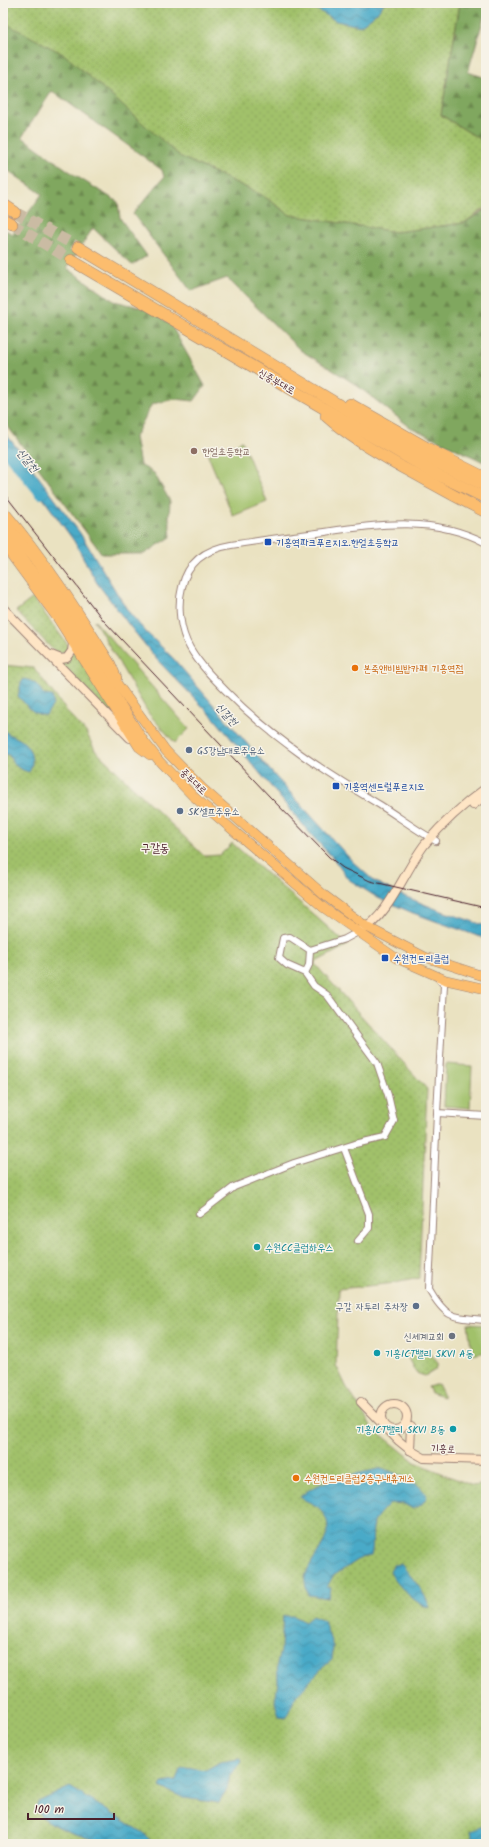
<svg xmlns="http://www.w3.org/2000/svg" width="489" height="1847" font-family="Kalam,'Poor Story',sans-serif">
	<style>
		.grass { fill: url(#grass-dots); stroke: #76704a }
		.forest { fill: url(#forest-firs); stroke: #656344 }
		.park { fill: #a1c16a; stroke: #76704a }
		.water { fill: url(#water-waves); stroke: #4a647a }
		.lines { fill: none; stroke-linecap: round; stroke-linejoin: round }
		.river { stroke: #49aac8; stroke-width: 10 }
		.highway-tunnel { stroke: #cabba3; stroke-width: 11; stroke-dasharray: 11 5.5; stroke-linecap: butt }
		.street-casing { stroke: #9a8076; stroke-width: 8 }
		.secondary-casing { stroke: #9a8076; stroke-width: 10 }
		.primary-casing { stroke: #9a8076; stroke-width: 10 }
		.highway-casing { stroke: #9a8076; stroke-width: 12 }
		.street { stroke: #fff; stroke-width: 6 }
		.secondary { stroke: #fee5c5; stroke-width: 8 }
		.primary { stroke: #fcbd6e; stroke-width: 9 }
		.highway { stroke: #fcbd6e; stroke-width: 11 }
		.tram { stroke: #4a1f2b; stroke-width: 1 }
		.education-dot { fill: #8d6e63; stroke: #f7f3e8; stroke-width: 1.5 }
		.transit-dot { fill: #1a4fb4; stroke: #f7f3e8; stroke-width: 1.5 }
		.food-dot { fill: #e8710a; stroke: #f7f3e8; stroke-width: 1.5 }
		.service-dot { fill: #5c6f8a; stroke: #f7f3e8; stroke-width: 1.5 }
		.culture-dot { fill: #0f9aa8; stroke: #f7f3e8; stroke-width: 1.5 }
		.worship-dot { fill: #6b7280; stroke: #f7f3e8; stroke-width: 1.5 }
		.labels { text-anchor: middle; stroke-width: 3; stroke-linejoin: round; paint-order: stroke }
		.street-label { font-size: 10px; fill: #4a1f2b; stroke: #f7f3e8 }
		.education-label { font-size: 10px; fill: #785e54; stroke: #f7f3e8; text-anchor: start }
		.transit-label { font-size: 10px; fill: #164399; stroke: #f7f3e8; text-anchor: start }
		.food-label { font-size: 10px; fill: #c56008; stroke: #f7f3e8; text-anchor: start }
		.service-label { font-size: 10px; fill: #4e5e75; stroke: #f7f3e8; text-anchor: start }
		.culture-label { font-size: 10px; fill: #0d838f; stroke: #f7f3e8; text-anchor: start }
		.worship-label { font-size: 10px; fill: #5b616d; stroke: #f7f3e8; text-anchor: end }
		.water-label { font-size: 11px; font-style: italic; fill: #4a576a; stroke: #f7f3e8 }
		.quarter-label { font-size: 12px; fill: #4a1f2b; stroke: #f7f3e8 }
	</style>
	<defs>
		<pattern id="grass-dots" width="8" height="8" patternUnits="userSpaceOnUse"><rect width="8" height="8" fill="#a1c16a"/><path d="M2 2h.1M6 6h.1" fill="none" stroke="#8ca55c" stroke-width="1.8" stroke-linecap="round"/></pattern>
		<pattern id="forest-firs" width="22" height="20" patternUnits="userSpaceOnUse"><rect width="22" height="20" fill="#80a75e"/><path d="M5 1l3.5 6h-7zM16 11l3.5 6h-7z" fill="#6b874e"/></pattern>
		<pattern id="water-waves" width="16" height="10" patternUnits="userSpaceOnUse"><rect width="16" height="10" fill="#49aac8"/><path d="M0 5q4-4 8 0t8 0" fill="none" stroke="#3f8aa3"/></pattern>
	</defs>
	<rect width="100%" height="100%" fill="#f7f3e8"/>
	<filter id="ink" filterUnits="userSpaceOnUse"><feTurbulence type="fractalNoise" baseFrequency=".025" numOctaves="2"/><feDisplacementMap in="SourceGraphic" scale="8" xChannelSelector="R" yChannelSelector="G"/><feConvolveMatrix kernelMatrix="1 2 1 2 8 2 1 2 1" color-interpolation-filters="sRGB"/></filter>
	<filter id="wash" filterUnits="userSpaceOnUse"><feTurbulence type="fractalNoise" baseFrequency=".012" numOctaves="4" result="noise"/><feDisplacementMap in="SourceGraphic" scale="16" xChannelSelector="R" yChannelSelector="G"/><feGaussianBlur stdDeviation="0.9" result="paint"/><feColorMatrix in="noise" values="0 0 0 0 0 0 0 0 0 0 0 0 0 0 0 0 0 1.4 0 .05"/><feComposite in="paint" operator="in"/></filter>
	<g filter="url(#wash)">
		<rect width="100%" height="100%" fill="#eae2c1"/>
		<g class="grass">
			<polygon points="3,3 460,3 441,115 486,143 486,207 464,223 396,232 290,215 262,195 181,157 3,27"/>
			<polygon points="33,598 68,645 67,650 65,653 56,653 16,611"/>
			<polygon points="75,651 128,732 55,659"/>
			<polygon points="3,665 34,668 69,714 86,732 95,750 204,856 220,855 232,843 348,945 314,963 427,1089 419,1278 395,1283 339,1289 336,1365 346,1386 372,1427 415,1462 473,1486 486,1484 486,1844 3,1844"/>
			<polygon points="414,1349 431,1355 438,1363 436,1370 425,1376 416,1373 408,1358 407,1352"/>
			<polygon points="438,1384 443,1394 443,1397 431,1393 428,1387"/>
		</g>
		<g class="forest">
			<polygon points="460,3 486,3 486,17 484,17 468,72 486,78 486,143 441,115"/>
			<polygon points="3,22 65,55 181,157 262,195 290,215 396,232 464,223 486,209 486,463 410,427 355,384 300,350 227,278 191,291 133,214 164,177 162,170 52,91 22,137 76,176 118,202 120,218 147,256 132,265 93,228 67,268 114,301 152,310 171,325 205,386 194,401 175,399 152,404 135,437 140,465 154,473 170,501 169,518 171,537 144,554 102,554 3,420 3,229 13,234 42,194 3,167"/>
		</g>
		<g class="park">
			<polygon points="242,441 267,502 233,516 208,455"/>
			<polygon points="94,620 189,729 175,743 149,714"/>
			<polygon points="446,1064 472,1066 470,1108 444,1106"/>
			<polygon points="468,1324 486,1325 486,1352 472,1355"/>
		</g>
		<g class="water">
			<polygon points="306,3 384,3 378,12 360,26 336,21"/>
			<polygon points="3,431 18,449 80,533 128,611 146,632 172,657 276,777 353,862 374,881 399,894 436,909 486,926 486,939 413,913 378,898 348,879 333,858 312,836 214,718 158,661 129,625 97,583 74,541 3,443"/>
			<path d="M24,679C37,682 37,685 44,695L52,696C56,706 51,706 46,715C33,716 26,704 18,696L21,683Z"/>
			<path d="M3,729C10,736 12,735 19,739C30,744 36,762 29,772C18,769 13,765 9,755L3,754Z"/>
			<path d="M382,1468C396,1474 421,1481 427,1497L421,1505L413,1509L404,1504L390,1503C384,1509 377,1515 374,1523C371,1534 374,1545 371,1556L361,1558L333,1576L327,1587L331,1588L329,1598L308,1595C307,1590 304,1582 305,1577C311,1554 341,1534 321,1510C315,1503 306,1502 300,1497C320,1478 356,1475 382,1468Z"/>
			<path d="M401,1564C412,1578 424,1590 430,1608C416,1605 396,1584 390,1572L393,1565Z"/>
			<polygon points="283,1616 293,1616 305,1622 312,1616 324,1621 333,1647 332,1660 321,1669 295,1698 286,1718 279,1717 275,1702 278,1681 277,1663 281,1648"/>
			<polygon points="240,1759 242,1762 230,1775 227,1790 219,1803 184,1798 160,1787 162,1783 176,1781 180,1769 186,1767 206,1770 220,1762"/>
			<polygon points="70,1787 143,1833 154,1844 106,1844 70,1832 50,1823 41,1816 35,1809 38,1802"/>
			<polygon points="486,1825 486,1844 474,1844 471,1831"/>
		</g>
		<g class="lines">
			<polyline class="river" points="3,448 41,494"/>
		</g>
	</g>
	<g filter="url(#ink)">
		<g class="lines">
			<g class="highway-tunnel">
				<polyline points="15,212 78,247"/>
				<polyline points="12,224 71,260"/>
			</g>
			<g class="street-casing">
				<g id="street">
					<path d="M436,841C416,830 399,817 380,805C325,772 272,738 227,692C214,679 200,665 190,648C180,631 177,606 182,587C188,561 206,549 231,545C262,540 293,536 325,532C380,524 435,516 486,543"/>
					<polyline points="310,950 309,965 305,973 287,965 279,958 283,938 290,937 310,950 345,939 358,932"/>
					<polyline points="438,978 444,985 437,1113 486,1116"/>
					<path d="M437,1113L429,1289C447,1320 453,1317 486,1320"/>
					<polyline points="344,1148 369,1214 369,1228 358,1241"/>
					<polyline points="199,1214 234,1187 294,1163 355,1144 385,1137 394,1121 388,1095 377,1063 327,995 314,986 305,973"/>
				</g>
			</g>
			<g class="secondary-casing">
				<g id="secondary">
					<polyline points="3,608 130,738"/>
					<polyline points="51,655 61,659 67,658 72,651 73,643"/>
					<polyline points="473,805 486,795"/>
					<path d="M362,930C389,916 406,868 425,844C443,823 464,804 486,788"/>
					<polyline points="361,1402 399,1441 410,1450 424,1458 486,1460"/>
					<circle cx="394" cy="1417" r="13"/>
					<polyline points="410,1450 411,1426"/>
				</g>
			</g>
			<g class="primary-casing">
				<g id="primary">
					<path d="M3,510C44,558 78,611 111,664L117,678"/>
					<polyline points="3,520 36,561 105,667 166,751 202,788 324,895 367,927 425,957 486,977"/>
					<polyline points="3,531 67,619 143,740 160,762 193,796 324,908 396,958 446,980 486,989"/>
					<polyline points="3,544 58,619 139,747 150,755"/>
				</g>
			</g>
			<g class="highway-casing">
				<g id="highway">
					<polyline points="3,204 15,212"/>
					<polyline points="3,219 12,224"/>
					<polyline points="78,247 425,457 486,486"/>
					<polyline points="71,260 434,473 486,498"/>
					<polyline points="350,404 438,454 480,475"/>
					<path d="M326,416C348,436 376,452 402,467C430,482 457,498 486,512"/>
				</g>
			</g>
			<use href="#street" class="street"/>
			<use href="#secondary" class="secondary"/>
			<use href="#primary" class="primary"/>
			<use href="#highway" class="highway"/>
			<polyline class="tram" points="3,492 104,621 270,797 329,857 343,868 370,881 486,908"/>
		</g>
	</g>
	<circle class="education-dot" cx="194" cy="451" r="4"/>
	<g class="transit-dot">
		<rect x="264" y="538" width="8" height="8" rx="2"/>
		<rect x="332" y="782" width="8" height="8" rx="2"/>
		<rect x="381" y="954" width="8" height="8" rx="2"/>
	</g>
	<g class="food-dot">
		<circle cx="355" cy="668" r="4"/>
		<circle cx="296" cy="1478" r="4"/>
	</g>
	<g class="service-dot">
		<circle cx="189" cy="750" r="4"/>
		<circle cx="180" cy="811" r="4"/>
		<circle cx="416" cy="1306" r="4"/>
	</g>
	<g class="culture-dot">
		<circle cx="257" cy="1247" r="4"/>
		<circle cx="377" cy="1353" r="4"/>
		<circle cx="453" cy="1429" r="4"/>
	</g>
	<circle class="worship-dot" cx="452" cy="1336" r="4"/>
	<g class="labels">
		<g class="street-label">
			<text transform="translate(277 381) rotate(30)" y="4">신중부대로</text>
			<text transform="translate(194 781) rotate(44)" y="4">중부대로</text>
			<text transform="translate(443 1448) rotate(2)" y="4">기흥로</text>
		</g>
		<g class="education-label">
			<text x="202" y="455">한얼초등학교</text>
		</g>
		<g class="transit-label">
			<text x="276" y="546">기흥역파크푸르지오.한얼초등학교</text>
			<text x="344" y="790">기흥역센트럴푸르지오</text>
			<text x="393" y="962">수원컨트리클럽</text>
		</g>
		<g class="food-label">
			<text x="363" y="672">본죽앤비빔밥카페 기흥역점</text>
			<text x="304" y="1482">수원컨트리클럽2층구내휴게소</text>
		</g>
		<g class="service-label">
			<text x="197" y="754">GS강남대로주유소</text>
			<text x="188" y="815">SK셀프주유소</text>
			<text x="408" y="1310" text-anchor="end">구갈 자투리 주차장</text>
		</g>
		<g class="culture-label">
			<text x="265" y="1251">수원CC클럽하우스</text>
			<text x="385" y="1357">기흥ICT밸리 SKV1 A동</text>
			<text x="445" y="1433" text-anchor="end">기흥ICT밸리 SKV1 B동</text>
		</g>
		<g class="worship-label">
			<text x="444" y="1340">신세계교회</text>
		</g>
		<g class="water-label">
			<text transform="translate(28 460) rotate(51)" y="4">신갈천</text>
			<text transform="translate(227 714) rotate(48)" y="4">신갈천</text>
		</g>
		<g class="quarter-label">
			<text x="155" y="852">구갈동</text>
		</g>
	</g>
	<rect width="489" height="1847" fill="none" stroke="#f7f3e8" stroke-width="16"/>
	<path d="M28 1813v6h86v-6" fill="none" stroke="#4a1f2b" stroke-width="2"/>
	<text x="34" y="1813" font-size="12" fill="#4a1f2b" stroke="#f7f3e8" stroke-width="3" paint-order="stroke">100 m</text>
</svg>
